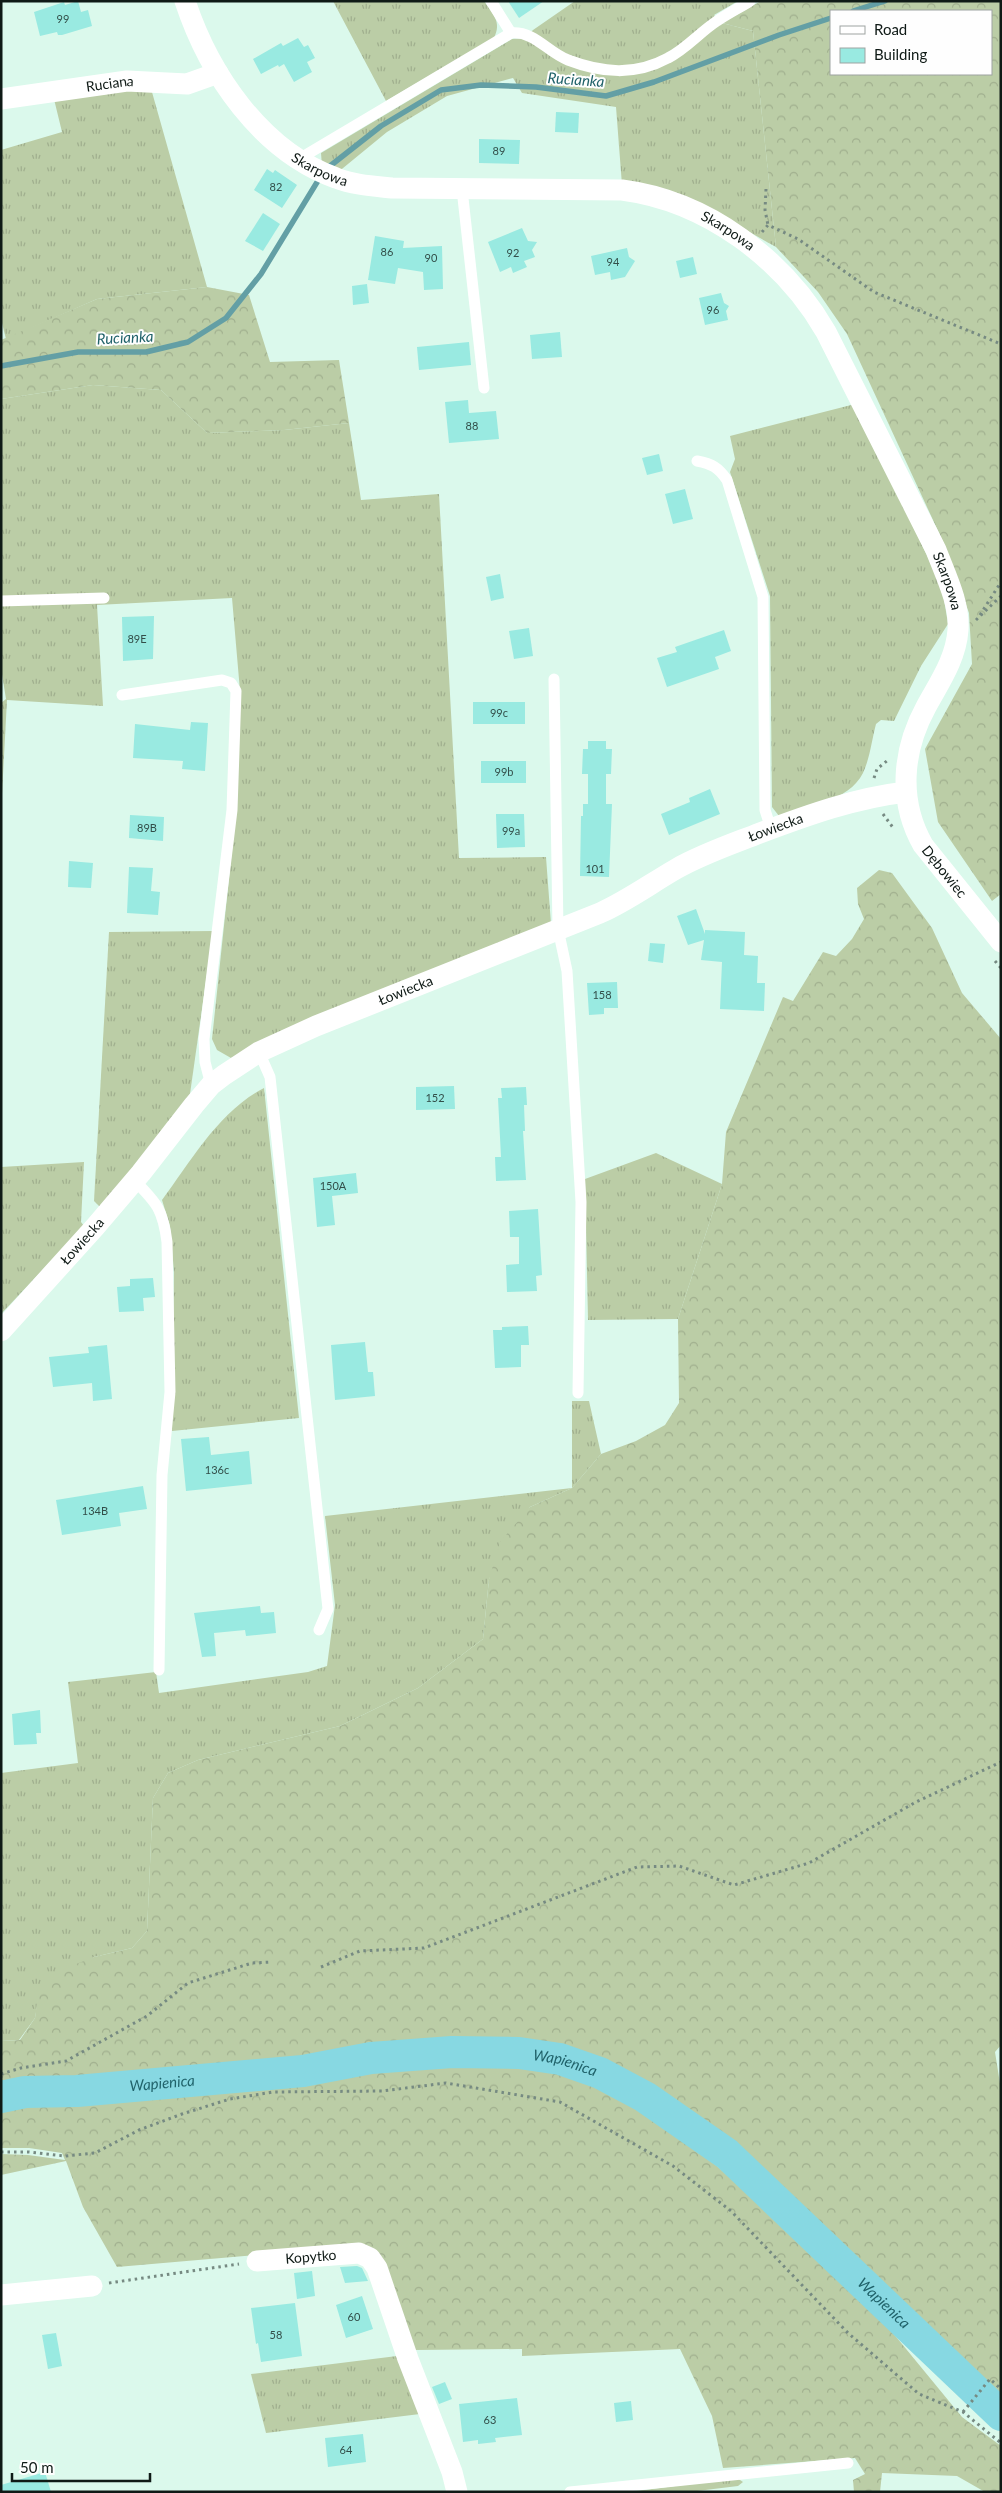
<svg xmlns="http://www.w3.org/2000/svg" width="1002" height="2493" font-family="Lato,sans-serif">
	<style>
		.grass { fill: url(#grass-tufts) }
		.forest { fill: url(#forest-crowns); fill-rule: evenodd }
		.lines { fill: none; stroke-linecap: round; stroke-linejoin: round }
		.stream { stroke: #639fa5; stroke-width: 5.5 }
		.river { stroke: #87d8e2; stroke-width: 32 }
		.building { fill: #99eae1 }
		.path { stroke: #768a82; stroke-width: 3; stroke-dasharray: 2.5 4; stroke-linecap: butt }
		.service { stroke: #fff; stroke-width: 11 }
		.minor { stroke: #fff; stroke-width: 21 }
		.labels { text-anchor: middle; stroke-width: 4; stroke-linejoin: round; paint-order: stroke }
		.number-label { font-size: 11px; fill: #324e49 }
		.street-label { font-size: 14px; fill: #0f1a16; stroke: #fefefe }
		.water-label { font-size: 15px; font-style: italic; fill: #20626a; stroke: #fefefe }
	</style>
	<defs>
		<pattern id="grass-tufts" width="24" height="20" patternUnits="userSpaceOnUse" patternTransform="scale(1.25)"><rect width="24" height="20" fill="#bbcda6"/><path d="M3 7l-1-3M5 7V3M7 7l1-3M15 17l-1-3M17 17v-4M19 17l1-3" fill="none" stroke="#a0af8e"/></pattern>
		<pattern id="forest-crowns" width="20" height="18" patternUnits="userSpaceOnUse" patternTransform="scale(1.25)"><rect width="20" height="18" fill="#bbcda6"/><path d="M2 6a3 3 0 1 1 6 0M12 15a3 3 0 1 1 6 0" fill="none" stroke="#a0af8e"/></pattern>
	</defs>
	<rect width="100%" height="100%" fill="#dbf9ec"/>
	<g class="grass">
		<path d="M333,1H484C493,14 502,22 494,38L386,101Z"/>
		<polygon points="575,1 738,1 714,15 722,23 753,31 776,247 696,202 622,185 616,107 522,93 513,78 447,96 387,132 337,173 322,166 321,153 512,39 525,38 533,30"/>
		<polygon points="150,85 207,287 97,299 6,339 1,319 1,150 62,132 53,95"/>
		<polygon points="93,385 161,390 207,433 284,430 349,423 361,500 439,494 459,858 546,857 551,924 231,1058 217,1050 212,1039 236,812 240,691 232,598 97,605 103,706 7,700 1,813 1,703 6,699 1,668 1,399"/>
		<path d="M855,404L942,587L948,624L921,666L894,721L881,720L876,724C872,739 870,758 863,773C848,802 808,806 779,816L772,807L770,596L730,472L735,459L730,436Z"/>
		<polygon points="213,931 190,1094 139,1162 100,1207 94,1201 109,932"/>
		<path d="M264,1088L299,1418L172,1431L174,1272L170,1226L162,1200C191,1161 219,1111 264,1088Z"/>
		<polygon points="656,1153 722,1184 678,1319 588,1320 585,1179"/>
		<polygon points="84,1162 81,1222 84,1226 1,1314 1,1167"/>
		<polygon points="572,1401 589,1401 601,1454 572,1488 530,1507 489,1579 483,1639 418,1688 340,1726 198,1760 168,1773 153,1798 147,1931 132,1948 94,1957 39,1994 35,2018 19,2040 1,2041 1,1773 78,1763 68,1682 156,1672 159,1693 308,1672 327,1666 335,1605 325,1516 572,1488"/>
		<polygon points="397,2356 420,2414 266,2433 251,2374"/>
		<polygon points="737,2478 743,2482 738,2486 689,2492 629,2492"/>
	</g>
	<g class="forest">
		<path d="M761,1H1001V894L992,901L938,822L925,749L972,664L969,613L945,546L847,334L818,292L776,247L753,31L722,23ZM831,11H991V74H831Z"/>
		<polygon points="207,287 249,295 270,362 339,360 349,423 284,430 207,433 161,390 93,385 1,399 1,340 97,299"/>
		<polygon points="879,870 892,873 932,928 962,993 1001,1039 1001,2045 995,2052 1001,2090 1001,2407 814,2219 741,2152 650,2090 603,2066 564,2051 518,2044 453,2042 371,2046 300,2061 77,2080 22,2082 1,2087 1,2041 20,2040 35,2018 38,1994 53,1973 94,1957 132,1948 147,1931 153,1798 168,1773 198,1760 340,1726 418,1688 483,1639 489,1579 500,1542 530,1507 572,1488 601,1454 636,1441 665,1425 679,1403 678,1319 722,1184 726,1132 783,997 793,1001 823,952 836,956 852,939 864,919 858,904 857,888"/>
		<polygon points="457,2066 513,2066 578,2078 637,2109 717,2166 865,2299 962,2417 1001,2446 1001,2492 985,2492 957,2476 882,2473 880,2492 854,2492 853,2480 865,2474 855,2458 723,2468 712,2416 680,2349 522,2356 522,2349 414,2350 360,2246 117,2267 83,2207 66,2161 1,2175 1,2154 28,2155 65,2160 62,2153 29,2148 1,2148 1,2108 24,2102 73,2102 157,2092 287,2083 357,2073"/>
	</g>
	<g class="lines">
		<g class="stream">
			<polyline points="853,11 885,1"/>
			<polyline points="330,166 381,126 441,90 481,85 536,87 606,96 654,82 779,35 831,18"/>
			<polyline points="1,366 78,352 146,352 188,342 226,318 261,274 319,179"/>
		</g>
		<path class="river" id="s1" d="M1,2097L25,2092L77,2091L303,2071L371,2058L452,2052L519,2053L560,2059L600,2073L645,2097L727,2154L1001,2415"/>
	</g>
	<g class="building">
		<polygon points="78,1 81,12 88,10 92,26 62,35 58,35 57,32 40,36 34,12 64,2 65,5"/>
		<polygon points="508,1 544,1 519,18"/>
		<polygon points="298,38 304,47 308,45 315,58 307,62 312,72 294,82 284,64 279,67 278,65 261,74 253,59 281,43 283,46"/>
		<polygon points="556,112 579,113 578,133 555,132"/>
		<polygon points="479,139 520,140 519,164 479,163"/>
		<polygon points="267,169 273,173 275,170 297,185 282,208 254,190"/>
		<polygon points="263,213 280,224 263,251 245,241"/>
		<polygon points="522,228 528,241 537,242 532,250 535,257 524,261 527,267 513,273 511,267 500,272 488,242"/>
		<polygon points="375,236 404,241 403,248 442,246 443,289 424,290 423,272 398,268 395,284 368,280"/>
		<polygon points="627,248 629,257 635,261 625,277 611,280 610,272 595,275 591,256"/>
		<polygon points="693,257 697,274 680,278 676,261"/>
		<polygon points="367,284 369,303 353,305 352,286"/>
		<polygon points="721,293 724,303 729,306 726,311 728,320 705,325 699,298"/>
		<polygon points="560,332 562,357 532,359 530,335"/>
		<polygon points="469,342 471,365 419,370 417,347"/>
		<polygon points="468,400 469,413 496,411 499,439 449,443 445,402"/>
		<polygon points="659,454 663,471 647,475 642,458"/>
		<polygon points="685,489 693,519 673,524 665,494"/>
		<polygon points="500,574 504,598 491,601 486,577"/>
		<polygon points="154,616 153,659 123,661 122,617"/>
		<polygon points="529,628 533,656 514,659 509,631"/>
		<polygon points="724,630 731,651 715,657 719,669 667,687 657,658 677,652 675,647"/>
		<rect x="473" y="702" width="52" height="22"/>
		<polygon points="191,722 208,723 205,771 182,769 183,761 133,758 135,724 190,730"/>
		<polygon points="588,741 606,741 606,749 612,749 611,774 606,774 606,804 612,804 609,877 580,876 581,816 583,816 583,804 588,804 588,774 582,774 583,749 588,749"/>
		<rect x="481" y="761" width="45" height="22"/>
		<polygon points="710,789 720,814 669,835 661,814 690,802 689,798"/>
		<polygon points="496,814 524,814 525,847 497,848"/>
		<polygon points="130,815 164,817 163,841 129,838"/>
		<polygon points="69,861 93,863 91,888 68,887"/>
		<polygon points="129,867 153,868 151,891 160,892 158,915 127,913"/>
		<polygon points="696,909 705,934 705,930 745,932 744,955 758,956 757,983 765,983 764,1011 720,1009 722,962 701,960 704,940 688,945 677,916"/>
		<polygon points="650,943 665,944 663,963 648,961"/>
		<polygon points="617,982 618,1008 604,1008 604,1014 589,1015 587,983"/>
		<polygon points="454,1086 455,1109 416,1110 416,1087"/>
		<polygon points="526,1087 527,1105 524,1105 525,1131 523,1131 526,1180 496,1181 495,1157 501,1157 498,1098 502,1098 501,1088"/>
		<polygon points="356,1173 358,1193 332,1196 335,1225 317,1227 313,1178"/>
		<polygon points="538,1209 542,1275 536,1276 537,1291 507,1292 506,1265 519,1264 519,1237 510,1237 509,1211"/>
		<polygon points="153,1278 155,1297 143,1298 144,1311 119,1312 117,1287 130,1286 130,1279"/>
		<polygon points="528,1326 529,1345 521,1345 521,1367 495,1368 493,1330 502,1330 502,1327"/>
		<polygon points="365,1342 368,1372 373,1372 375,1396 335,1400 331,1345"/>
		<polygon points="107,1345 112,1399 93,1401 92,1383 53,1387 49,1357 89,1353 88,1347"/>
		<polygon points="209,1437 211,1455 249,1451 252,1484 186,1491 181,1439"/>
		<polygon points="143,1486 147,1509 119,1513 121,1526 62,1535 56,1500"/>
		<polygon points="260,1606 261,1613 274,1612 276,1633 246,1636 245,1630 214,1633 216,1656 202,1657 194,1613"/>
		<polygon points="40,1710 41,1733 36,1733 37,1744 14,1745 12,1714"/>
		<polygon points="357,2266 362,2268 368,2281 345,2283 340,2267"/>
		<polygon points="312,2271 315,2296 297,2299 294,2273"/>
		<polygon points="362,2296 373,2329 346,2338 336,2305"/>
		<polygon points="295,2303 302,2356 261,2362 258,2343 256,2344 251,2308"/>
		<polygon points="56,2333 62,2366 48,2369 42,2335"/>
		<polygon points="445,2382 452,2399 439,2404 432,2387"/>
		<polygon points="517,2398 522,2435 495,2438 496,2442 478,2444 478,2440 463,2442 459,2404"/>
		<polygon points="631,2401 633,2420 616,2422 614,2403"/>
		<polygon points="363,2434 366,2462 328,2467 325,2438"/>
		<polygon points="45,2472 51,2492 1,2492 1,2485"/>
	</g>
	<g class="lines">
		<g class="path">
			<polyline points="766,189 765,210 768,225"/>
			<polyline points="762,232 768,225 798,239 874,292 1001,344"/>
			<polyline points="980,615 1001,582"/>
			<polyline points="976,620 1001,596"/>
			<polyline points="874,778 877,769 888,760"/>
			<polyline points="883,814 894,829"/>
			<polyline points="995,961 1001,968"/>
			<polyline points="321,1967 360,1951 424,1948 637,1867 679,1866 734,1885 809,1863 916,1802 1001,1762"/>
			<polyline points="1,2074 21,2068 66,2061 147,2016 188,1983 252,1963 272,1962"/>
			<polyline points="1,2152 29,2152 65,2156 95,2153 139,2130 182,2114 230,2099 273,2092 382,2091 446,2083 560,2102 673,2166 731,2211 848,2333 919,2394 963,2412 1001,2443"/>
			<polyline points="109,2283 239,2264"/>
			<polyline points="963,2412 990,2379 1001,2389"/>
		</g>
		<g class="service">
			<polyline points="491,1 511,33"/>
			<path d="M299,159L511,33C535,31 547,52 568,60C602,73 635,76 668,58C686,49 700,32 717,21C727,14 739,8 750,1"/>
			<polyline points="462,189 484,388"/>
			<path d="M697,461C712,464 718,467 727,480L763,597L765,810L771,829"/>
			<polyline points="1,601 104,598"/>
			<polyline points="554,679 558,929 567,971 581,1202 578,1393"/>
			<polyline points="122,695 222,680 231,683 236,691 232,810 204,1039 205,1062 211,1085"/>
			<polyline points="259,1052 270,1077 328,1609 319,1630"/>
			<path d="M135,1181C157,1203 163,1210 167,1242L170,1392L162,1475L159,1670"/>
			<polyline points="570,2492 848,2463"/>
		</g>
		<g class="minor">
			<path id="s2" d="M185,1C209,74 261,151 336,178C354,185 373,186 392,188L622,190C707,201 784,259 826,332L936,550C945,574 960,603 958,630C956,659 939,683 926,707C902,751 898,801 923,845L1001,942"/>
			<path id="s3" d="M1,99L127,81L187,84L218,73"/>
			<path id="s4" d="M1,1331L95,1227L141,1173L194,1105L211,1085L224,1075L259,1052L316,1026L600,913C627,901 650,884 676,869C702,854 732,844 760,833C808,815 855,798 906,792"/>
			<path id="s5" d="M257,2261L359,2253L370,2258L377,2268L408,2359L452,2472L457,2492"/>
			<polyline points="1,2295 92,2286"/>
		</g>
	</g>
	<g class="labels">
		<g class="number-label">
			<text x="63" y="23">99</text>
			<text x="499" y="155">89</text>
			<text x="276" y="191">82</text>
			<text x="387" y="256">86</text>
			<text x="513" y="257">92</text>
			<text x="431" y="262">90</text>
			<text x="613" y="266">94</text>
			<text x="713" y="314">96</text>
			<text x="472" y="430">88</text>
			<text x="137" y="643">89E</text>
			<text x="499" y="717">99c</text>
			<text x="504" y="776">99b</text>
			<text x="147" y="832">89B</text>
			<text x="511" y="835">99a</text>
			<text x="595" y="873">101</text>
			<text x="602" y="999">158</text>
			<text x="435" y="1102">152</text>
			<text x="333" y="1190">150A</text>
			<text x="217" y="1474">136c</text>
			<text x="95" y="1515">134B</text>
			<text x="354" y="2321">60</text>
			<text x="276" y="2339">58</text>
			<text x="490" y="2424">63</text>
			<text x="346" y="2454">64</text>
		</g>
		<g class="street-label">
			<text dy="5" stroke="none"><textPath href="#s3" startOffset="110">Ruciana</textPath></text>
			<text dy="5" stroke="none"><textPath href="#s2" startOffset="222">Skarpowa</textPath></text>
			<text dy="5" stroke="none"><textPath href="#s2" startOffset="642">Skarpowa</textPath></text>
			<text dy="5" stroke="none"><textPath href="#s2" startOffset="1062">Skarpowa</textPath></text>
			<text dy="5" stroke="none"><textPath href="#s4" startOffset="946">Łowiecka</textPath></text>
			<text dy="5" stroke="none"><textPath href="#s2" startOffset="1375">Dębowiec</textPath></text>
			<text dy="5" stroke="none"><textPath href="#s4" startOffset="541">Łowiecka</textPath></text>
			<text dy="5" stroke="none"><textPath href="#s4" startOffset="121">Łowiecka</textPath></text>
			<text dy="5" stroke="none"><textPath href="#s5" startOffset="54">Kopytko</textPath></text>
		</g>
		<g class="water-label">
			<text transform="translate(576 80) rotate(4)" y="5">Rucianka</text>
			<text transform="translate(125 338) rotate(-3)" y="5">Rucianka</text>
			<text dy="5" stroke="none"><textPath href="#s1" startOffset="568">Wapienica</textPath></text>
			<text dy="5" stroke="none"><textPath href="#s1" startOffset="162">Wapienica</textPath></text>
			<text dy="5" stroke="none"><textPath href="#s1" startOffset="972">Wapienica</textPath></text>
		</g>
	</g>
	<rect width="1002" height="2493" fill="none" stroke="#0f1a16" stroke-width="5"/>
	<rect x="830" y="10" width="162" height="65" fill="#fefefe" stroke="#9ea3a1"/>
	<rect x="840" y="26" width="25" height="8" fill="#ffffff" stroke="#9ea3a1"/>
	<text x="874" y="35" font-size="15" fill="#0f1a16">Road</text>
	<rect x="840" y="48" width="25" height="15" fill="#99eae1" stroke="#9ea3a1"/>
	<text x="874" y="60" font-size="15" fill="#0f1a16">Building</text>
	<path d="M12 2473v8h138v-8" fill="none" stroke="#0f1a16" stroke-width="2.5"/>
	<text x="20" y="2473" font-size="15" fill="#0f1a16" stroke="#fefefe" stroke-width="4" paint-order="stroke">50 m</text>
</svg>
